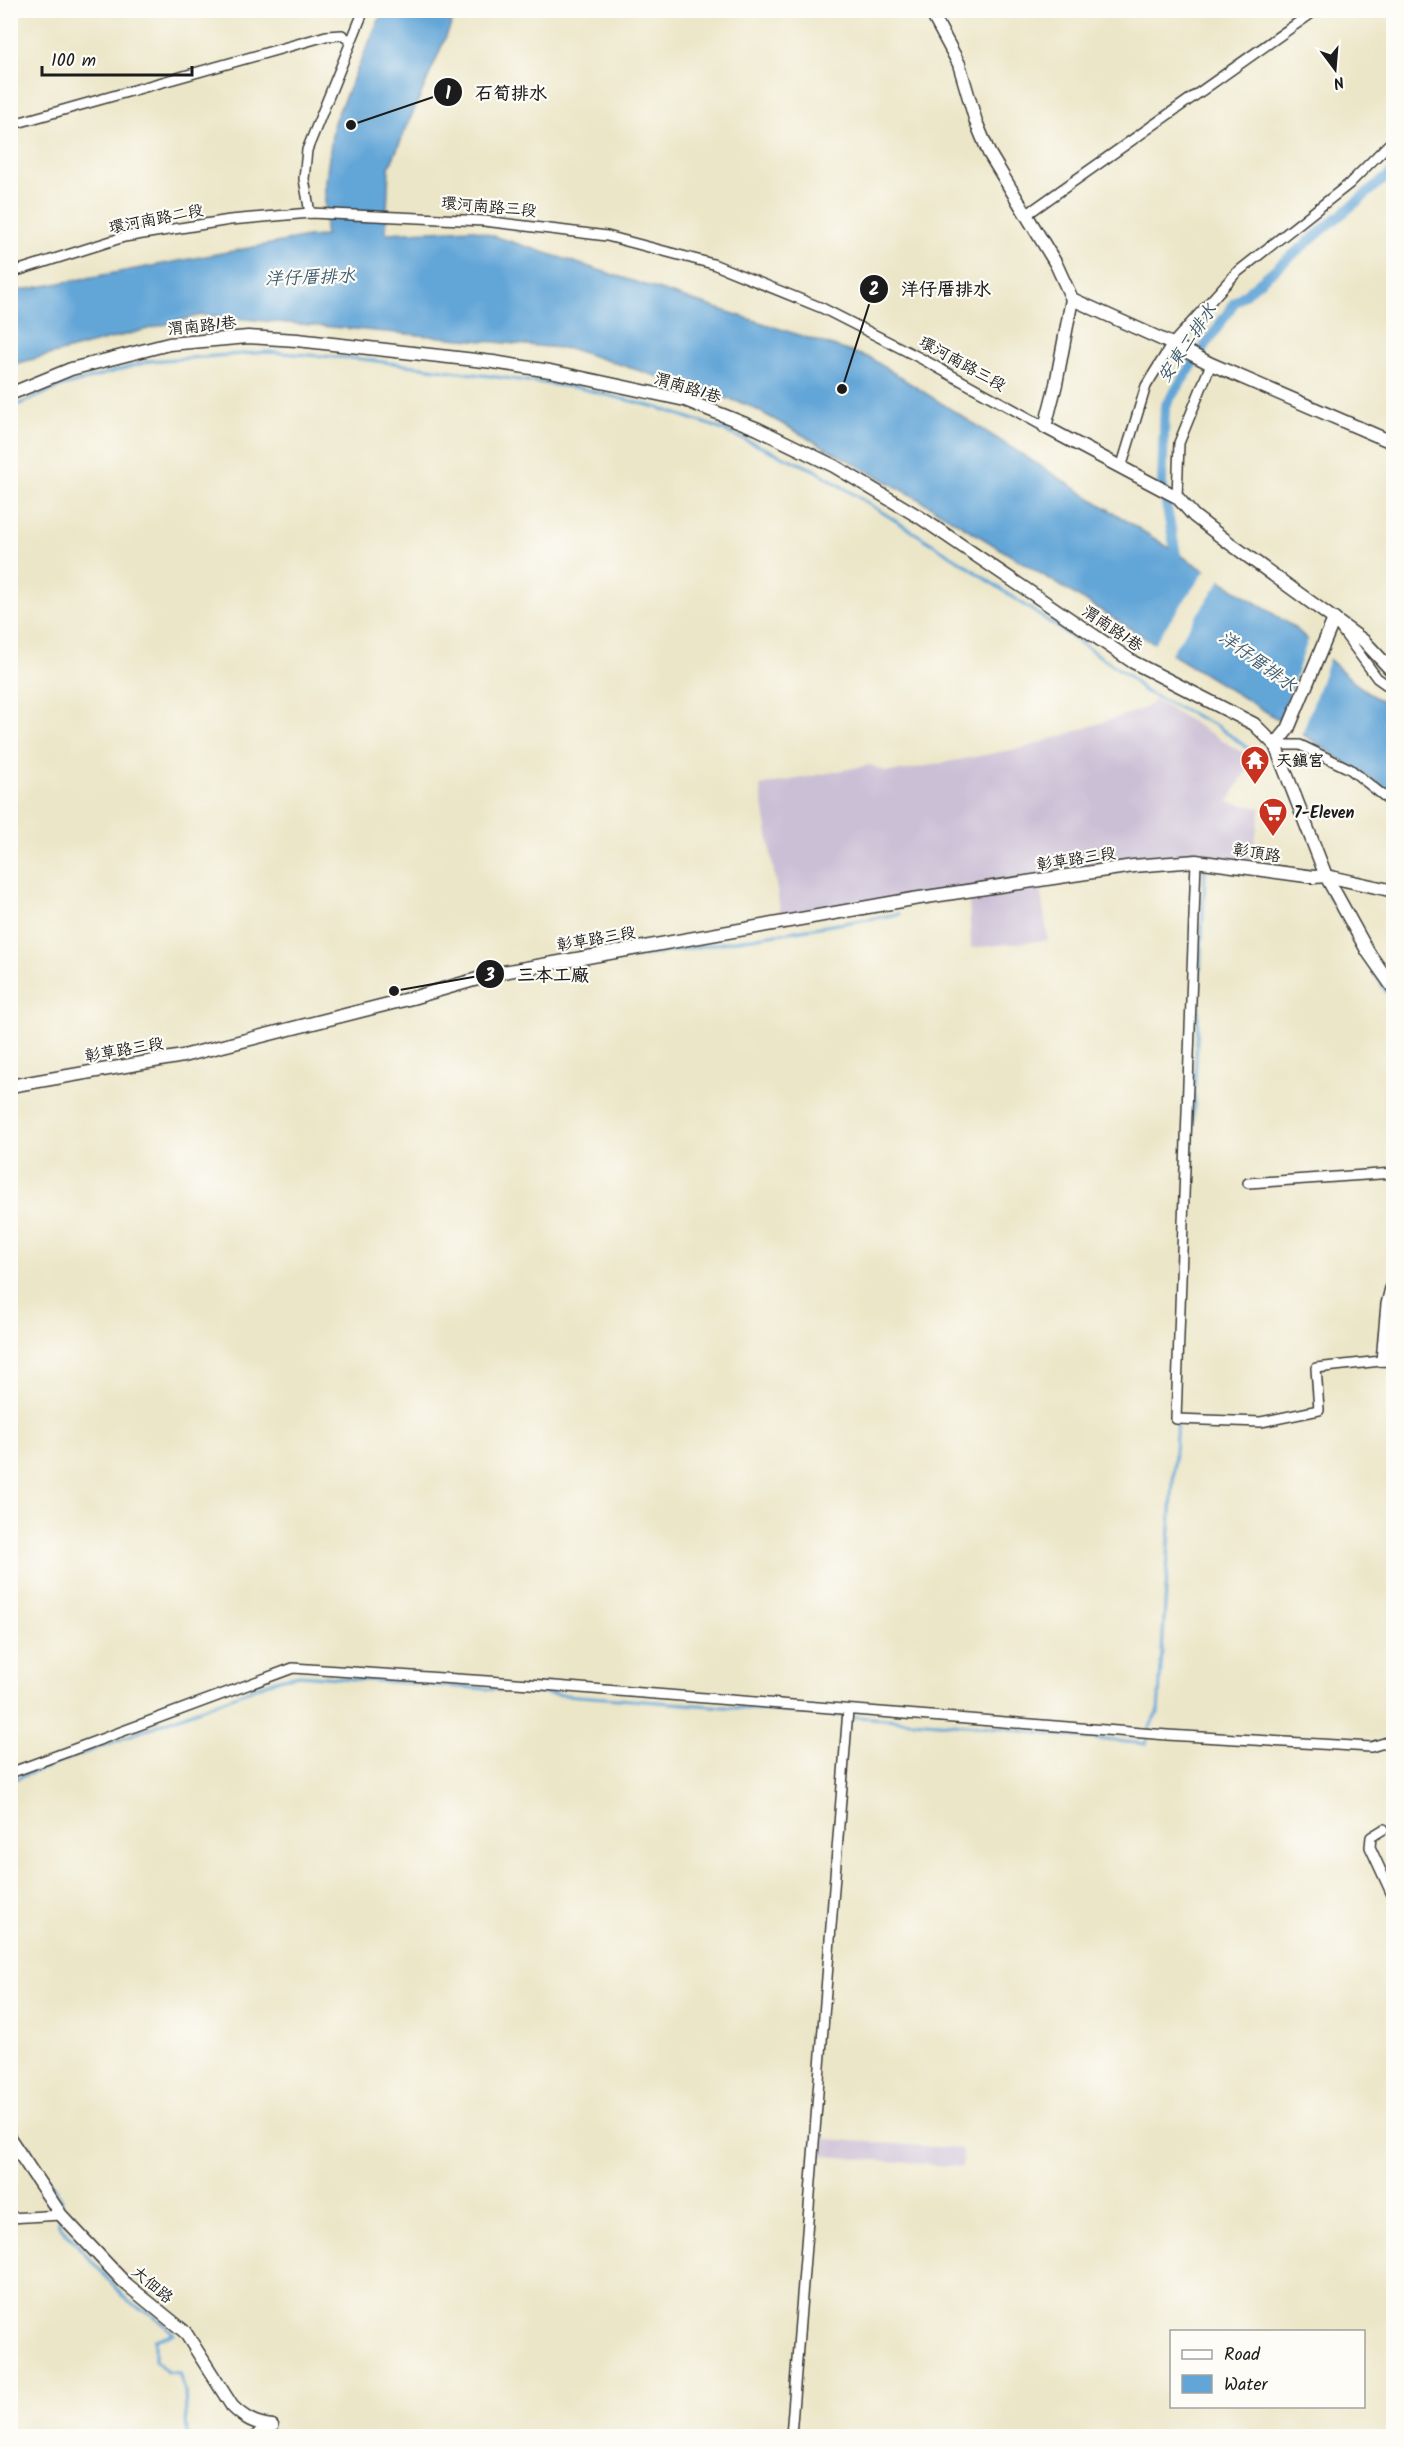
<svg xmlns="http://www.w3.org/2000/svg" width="1404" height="2447" font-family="Kalam,'LXGW WenKai TC',sans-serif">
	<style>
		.industrial { fill: #cbbfd5 }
		.water { fill: #62a5d7; stroke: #3f607a; stroke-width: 1.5 }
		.pier { fill: #ece6c8 }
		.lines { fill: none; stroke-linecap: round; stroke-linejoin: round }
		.stream { stroke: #62a5d7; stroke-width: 3 }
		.canal { stroke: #62a5d7; stroke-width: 10 }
		.minor-casing { stroke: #3b3a36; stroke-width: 12 }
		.tertiary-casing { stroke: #3b3a36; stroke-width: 15 }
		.minor { stroke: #fff; stroke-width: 9 }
		.tertiary { stroke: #fff; stroke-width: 12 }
		.labels { text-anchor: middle; stroke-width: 4.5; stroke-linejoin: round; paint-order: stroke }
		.street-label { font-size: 16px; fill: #1c1c1c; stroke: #fdfcf7 }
		.poi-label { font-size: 16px; font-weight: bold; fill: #1c1c1c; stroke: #fdfcf7; text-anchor: start }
		.water-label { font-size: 18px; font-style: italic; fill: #3c5a70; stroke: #fdfcf7 }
		.leader { fill: none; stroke: #1c1c1c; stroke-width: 2 }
		.callout-dot { fill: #1c1c1c; stroke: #fdfcf7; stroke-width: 2 }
		.mark-label { font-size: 18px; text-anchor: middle; font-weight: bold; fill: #fff }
		.callout-label { font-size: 18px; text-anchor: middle; font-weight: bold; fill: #1c1c1c; stroke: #fdfcf7; stroke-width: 4.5; stroke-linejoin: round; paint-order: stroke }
	</style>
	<rect width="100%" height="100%" fill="#fdfcf7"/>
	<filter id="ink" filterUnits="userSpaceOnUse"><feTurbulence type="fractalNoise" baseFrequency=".0167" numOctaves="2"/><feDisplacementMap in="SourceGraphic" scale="12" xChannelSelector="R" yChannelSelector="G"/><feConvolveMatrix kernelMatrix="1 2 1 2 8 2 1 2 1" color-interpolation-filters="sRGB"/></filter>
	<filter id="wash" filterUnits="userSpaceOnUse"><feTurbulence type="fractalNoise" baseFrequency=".008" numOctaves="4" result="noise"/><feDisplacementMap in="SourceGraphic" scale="24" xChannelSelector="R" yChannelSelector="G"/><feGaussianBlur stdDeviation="1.35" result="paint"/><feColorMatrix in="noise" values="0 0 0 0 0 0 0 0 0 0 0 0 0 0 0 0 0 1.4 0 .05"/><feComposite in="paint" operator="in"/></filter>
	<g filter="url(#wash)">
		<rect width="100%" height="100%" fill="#ece6c8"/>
		<g class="industrial">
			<polygon points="1155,700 1253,759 1228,802 1261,808 1251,860 1196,861 782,923 760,786 870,765 887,772 900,771 1027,747 1143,709"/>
			<polygon points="1040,887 1048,940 971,948 969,899"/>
			<polygon points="814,2138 963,2149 962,2167 812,2155"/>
		</g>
		<polygon class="water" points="383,11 457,11 389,168 386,233 472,229 870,358 1294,627 1355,683 1393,710 1393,793 1304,735 917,498 748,405 571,349 201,315 11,365 11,292 308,237 325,236 325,186 334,122"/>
		<g class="pier">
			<polygon points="1207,568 1222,578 1169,656 1153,645"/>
			<polygon points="1309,637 1330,656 1301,737 1281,720"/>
		</g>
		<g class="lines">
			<g class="stream">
				<polyline points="10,408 60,387 150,361 268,352 361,359 579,388 659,408 713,426 817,471 964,564 1129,676 1144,691 1217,726 1256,754"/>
				<polyline points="1328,894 1343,918"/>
				<polyline points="1369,963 1394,1005"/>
				<polyline points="594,964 899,914"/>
				<polyline points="1184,1314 1205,869"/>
				<polyline points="10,1781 279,1679 299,1675 1005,1728 1029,1732 1146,1744 1149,1728 1158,1713 1177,1420"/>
				<polyline points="10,2124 61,2198 60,2206"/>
				<polyline points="59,2218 59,2225 129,2302 156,2317 174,2334 155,2340 155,2360 167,2372 179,2373 185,2391 187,2436"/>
			</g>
			<polyline class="canal" points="1178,565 1162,483 1165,406 1234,303 1394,171"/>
		</g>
	</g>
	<g filter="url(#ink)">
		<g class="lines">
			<g class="minor-casing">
				<g id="minor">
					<polyline points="10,125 326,36 342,35 350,41"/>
					<polyline points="310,213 304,179 307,150 364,10"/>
					<polyline points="1026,215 1316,10"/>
					<polyline points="10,273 124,237 230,220 310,213 484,221 607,236 713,264 822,308 922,359 1045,427"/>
					<polyline points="1121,468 1146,386 1172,344 1235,274 1349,184 1394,139"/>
					<polyline points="1177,497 1179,443 1211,364"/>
					<polyline points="1339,626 1377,678 1394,690"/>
					<polyline points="1275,745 1300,745 1350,769 1394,804"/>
					<polyline points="1196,861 1176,1419 1261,1422 1319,1410 1316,1368 1381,1361 1394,1362"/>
					<polyline points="1248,1183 1394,1173"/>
					<polyline points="1381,1361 1386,1304 1394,1272"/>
					<polyline points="10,1773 293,1668 530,1684 1167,1735 1371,1747 1394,1740"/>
					<polyline points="1384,1829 1371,1837 1370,1847 1394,1899"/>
					<polyline points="10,2218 61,2215"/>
					<polyline points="791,2436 848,1710"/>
				</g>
			</g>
			<g class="tertiary-casing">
				<g id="tertiary">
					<polyline points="930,10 959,64 976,122 989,153 1056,264 1072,299 1056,384 1045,427 1177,497 1194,516 1228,542 1364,641 1394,673"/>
					<polyline points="1072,299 1172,344 1211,364 1394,443"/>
					<polyline points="10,394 71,369 169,344 248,337 297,340 493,362 550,371 685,400 758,429 834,466 921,518 1133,662 1254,724 1275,745 1326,876 1368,952 1394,989"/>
					<polyline points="1275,745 1288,729 1334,619"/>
					<polyline points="10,1086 183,1056 412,998 498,973 913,899 1133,866 1196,861 1314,877 1326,876 1394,891"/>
					<path d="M10,2139L61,2215L125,2283L185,2332L232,2406C244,2418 255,2424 272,2426"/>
					<polyline points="257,2436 263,2430 272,2426"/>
				</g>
			</g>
			<use href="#minor" class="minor"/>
			<use href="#tertiary" class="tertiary"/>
		</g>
	</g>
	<defs>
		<g id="temple-pin" transform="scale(1.5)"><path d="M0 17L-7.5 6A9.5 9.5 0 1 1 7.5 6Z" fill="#c8321e" stroke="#fdfcf7"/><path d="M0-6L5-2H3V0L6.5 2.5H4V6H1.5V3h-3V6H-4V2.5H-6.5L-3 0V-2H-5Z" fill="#fff"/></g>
		<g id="supermarket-pin" transform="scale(1.5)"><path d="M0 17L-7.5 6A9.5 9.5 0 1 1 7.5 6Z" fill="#c8321e" stroke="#fdfcf7"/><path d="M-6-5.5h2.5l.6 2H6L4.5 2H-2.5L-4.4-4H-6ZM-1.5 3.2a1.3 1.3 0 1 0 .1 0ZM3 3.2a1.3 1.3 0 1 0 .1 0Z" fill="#fff"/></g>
	</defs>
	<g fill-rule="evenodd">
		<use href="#temple-pin" x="1255" y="760"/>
		<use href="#supermarket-pin" x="1273" y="812"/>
	</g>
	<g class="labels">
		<g class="street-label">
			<text transform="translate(489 206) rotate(5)" y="6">環河南路三段</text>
			<text transform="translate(156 218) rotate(-11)" y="6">環河南路二段</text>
			<text transform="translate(202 325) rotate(-6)" y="6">渭南路1巷</text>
			<text transform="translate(963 363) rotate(29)" y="6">環河南路三段</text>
			<text transform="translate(688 387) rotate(17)" y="6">渭南路1巷</text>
			<text transform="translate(1113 628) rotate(34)" y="6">渭南路1巷</text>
			<text transform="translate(1257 852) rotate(9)" y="6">彰頂路</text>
			<text transform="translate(1076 858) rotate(-9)" y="6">彰草路三段</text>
			<text transform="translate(596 938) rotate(-10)" y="6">彰草路三段</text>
			<text transform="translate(124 1049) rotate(-10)" y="6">彰草路三段</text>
			<text transform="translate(153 2284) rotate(40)" y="6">大佃路</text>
		</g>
		<g class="poi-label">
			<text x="1276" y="766">天鎮宮</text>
			<text x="1294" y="818">7-Eleven</text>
		</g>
		<g class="water-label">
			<text transform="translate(310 277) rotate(-2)" y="6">洋仔厝排水</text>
			<text transform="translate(1187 343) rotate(-56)" y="6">安東二排水</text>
			<text transform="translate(1258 661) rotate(36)" y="6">洋仔厝排水</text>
		</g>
	</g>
	<path class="leader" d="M351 125L448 92M842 389L874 289M394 991L490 974"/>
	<g class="callout-dot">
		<circle cx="351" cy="125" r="6"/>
		<circle cx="842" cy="389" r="6"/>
		<circle cx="394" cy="991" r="6"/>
		<circle cx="448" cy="92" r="15"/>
		<circle cx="874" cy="289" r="15"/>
		<circle cx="490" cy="974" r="15"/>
	</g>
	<g class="mark-label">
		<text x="448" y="99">1</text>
		<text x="874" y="295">2</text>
		<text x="490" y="981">3</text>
	</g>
	<g class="callout-label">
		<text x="511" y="99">石筍排水</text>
		<text x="946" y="295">洋仔厝排水</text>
		<text x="553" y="981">三本工廠</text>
	</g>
	<rect width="1404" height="2447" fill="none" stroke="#fdfcf7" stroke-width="36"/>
	<rect x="1170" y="2330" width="195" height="78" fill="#fdfcf7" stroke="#a3a29f" stroke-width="1.5"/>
	<rect x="1182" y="2350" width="30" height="9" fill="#ffffff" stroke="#a3a29f" stroke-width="1.5"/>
	<text x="1224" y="2360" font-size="18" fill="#1c1c1c">Road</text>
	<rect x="1182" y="2375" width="30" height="18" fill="#62a5d7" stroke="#a3a29f" stroke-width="1.5"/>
	<text x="1224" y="2390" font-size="18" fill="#1c1c1c">Water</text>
	<g transform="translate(1335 69) rotate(164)" stroke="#fdfcf7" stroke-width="4.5" paint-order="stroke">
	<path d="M0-4.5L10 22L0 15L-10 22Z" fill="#1c1c1c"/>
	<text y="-9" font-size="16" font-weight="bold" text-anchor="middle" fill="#1c1c1c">N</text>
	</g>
	<path d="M42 66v9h150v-9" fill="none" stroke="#1c1c1c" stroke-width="3"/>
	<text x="51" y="66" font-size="18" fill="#1c1c1c" stroke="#fdfcf7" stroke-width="4.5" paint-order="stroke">100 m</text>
</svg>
